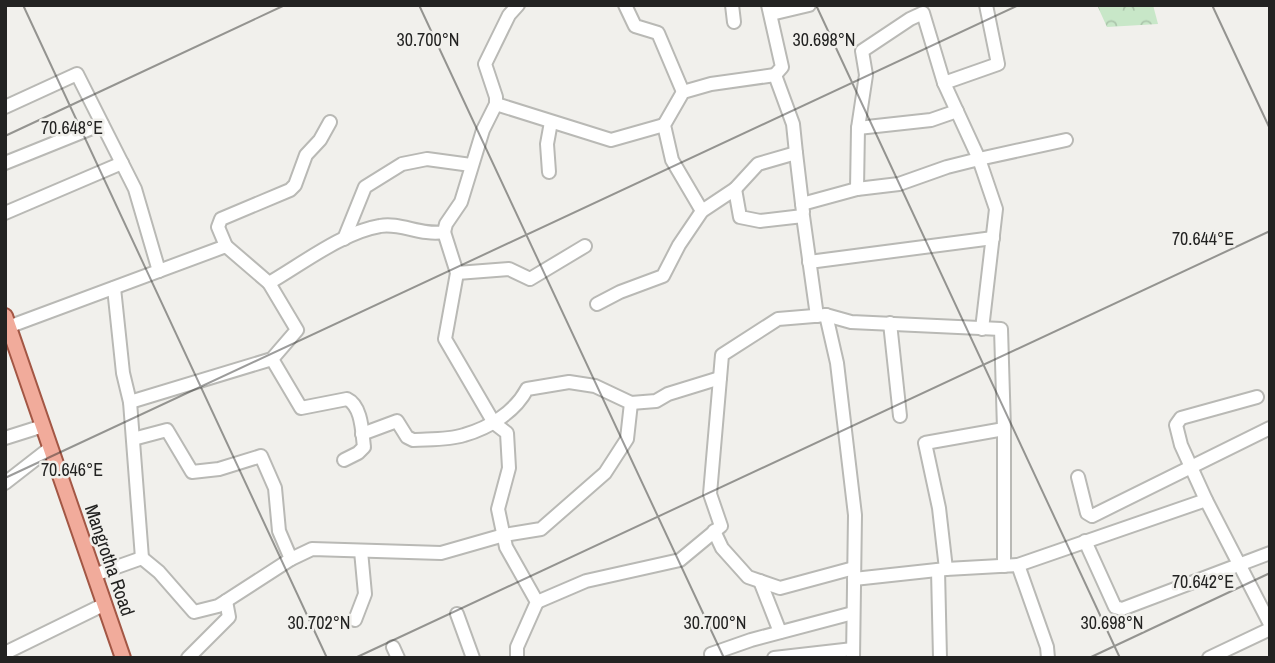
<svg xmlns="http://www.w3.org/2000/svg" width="1275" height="663" font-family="'Archivo Narrow',sans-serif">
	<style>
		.park { fill: url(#park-crowns) }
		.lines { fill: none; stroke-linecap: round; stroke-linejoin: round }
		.minor-casing { stroke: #b9b9b5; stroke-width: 16 }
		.major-casing { stroke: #a35745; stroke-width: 18 }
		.minor { stroke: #fff; stroke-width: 12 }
		.major { stroke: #f1ab9b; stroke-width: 14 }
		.ticks { fill: none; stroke: #232322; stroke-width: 2; stroke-opacity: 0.45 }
		.labels { text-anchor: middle; stroke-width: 5; stroke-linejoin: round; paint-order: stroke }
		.street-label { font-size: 19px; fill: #232322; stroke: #f1f0ec }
		.ticks-label { font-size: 18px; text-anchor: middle; fill: #232322; stroke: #f1f0ec; stroke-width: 5; stroke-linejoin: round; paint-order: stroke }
	</style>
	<defs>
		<pattern id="park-crowns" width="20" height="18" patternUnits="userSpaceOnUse" patternTransform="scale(1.75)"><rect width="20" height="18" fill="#c8e7c8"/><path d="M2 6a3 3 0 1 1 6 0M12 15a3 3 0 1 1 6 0" fill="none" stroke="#acc6ac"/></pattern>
	</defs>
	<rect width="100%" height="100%" fill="#f1f0ec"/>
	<polygon class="park" points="1097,5 1153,5 1158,24 1107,27"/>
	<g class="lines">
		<g class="minor-casing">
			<g id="minor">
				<polyline points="625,5 635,26 658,33 683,92"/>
				<polyline points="732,5 734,22"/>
				<polyline points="768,5 782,67 775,75"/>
				<polyline points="771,14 809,5"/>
				<polyline points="944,83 998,64 986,5"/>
				<polyline points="496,104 611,140 664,125"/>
				<polyline points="5,107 77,74 135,189 159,271"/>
				<polyline points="858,128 931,120 957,111"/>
				<polyline points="5,163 102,124"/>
				<polyline points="549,172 547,144 551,122"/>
				<polyline points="735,189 758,164 796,153 803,212"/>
				<polyline points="857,189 858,128 866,75 862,51 910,19 923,13 944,83 979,159 1066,140"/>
				<polyline points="802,204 857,189 899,184 947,167 979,159 996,209 982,329"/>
				<polyline points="702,211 672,160 664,125 683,92 711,84 775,75 793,124 796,153"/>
				<polyline points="5,213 122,163"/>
				<polyline points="444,232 457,273 445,339 494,423 507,433 509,468 498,509 506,547 537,602 517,647 517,658"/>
				<polyline points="344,239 365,187 402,164 427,159 471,165"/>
				<polyline points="226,246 218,227 221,219 290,190 295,185 306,155 320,140 330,122"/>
				<polyline points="809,262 993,238"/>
				<polyline points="457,273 509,269 530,279 585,246"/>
				<polyline points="114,288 123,373 130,402 142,558"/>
				<polyline points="597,304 620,292 663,276 679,245 702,211 735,189 740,217 760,221 803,216 817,316"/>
				<polyline points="826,315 851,322 1001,329 1004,429 1004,566"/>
				<polyline points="890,323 900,416"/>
				<path d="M8,327L226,246L269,283C302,264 343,232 380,226C400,222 421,236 444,232L446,224L461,202L483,130L496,104V97L485,64L509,15L518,5"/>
				<path d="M272,359L301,408L347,399C362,406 362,432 364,447L358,453L344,460"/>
				<polyline points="1257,397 1181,418 1176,425 1181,445 1206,500 1270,624"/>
				<polyline points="130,402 272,359 297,330 269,283"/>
				<polyline points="631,403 656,401 668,394 720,378"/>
				<polyline points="5,438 43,426"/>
				<polyline points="133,439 167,430 192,472 219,469 261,456 275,488 279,531 291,559 226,601"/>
				<polyline points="1078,477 1087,513 1092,516 1270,428"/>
				<polyline points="5,483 50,448"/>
				<polyline points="714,531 722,548 748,577 780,588 854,568"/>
				<polyline points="1085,541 1115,607 1122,609 1270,553"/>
				<path d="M291,559L312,549L441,553L504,535L541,529L605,473L627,439L631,403L595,386L569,382L527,389C515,412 489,428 464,435C449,440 430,439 413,440L407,437L397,421L362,434"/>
				<polyline points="1018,565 1206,500"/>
				<polyline points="946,569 939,508 925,443 1004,429"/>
				<polyline points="938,570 940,658"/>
				<polyline points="94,575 142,558 159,572 194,612 218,606 226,601 229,617 188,658"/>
				<polyline points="854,579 946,569 1018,565 1047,647 1048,658"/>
				<polyline points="760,581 780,632"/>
				<polyline points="537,602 586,581 680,560 721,526 710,494 722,355 778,319 826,315 837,363 855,515 853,658"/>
				<polyline points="457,614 473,658"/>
				<polyline points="355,620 365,594 361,551"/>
				<polyline points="393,647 398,658"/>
				<polyline points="5,653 105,604"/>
				<polyline points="711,654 751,640 853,613"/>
				<polyline points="774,658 853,649"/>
				<polyline points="1209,658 1270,629"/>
			</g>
		</g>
		<g class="major-casing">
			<polyline id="major" points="5,316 123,658"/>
		</g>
		<use href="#minor" class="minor"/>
		<use href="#major" class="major"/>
	</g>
	<path class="ticks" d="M23,5L327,658M419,5L724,658M816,5L1120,658M1212,5L1270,129M5,136L285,5M5,478L1019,5M355,658L1270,231M1089,658L1270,573"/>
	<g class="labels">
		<g class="street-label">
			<text transform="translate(110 560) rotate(71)" y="7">Mangrotha Road</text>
		</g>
	</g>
	<g class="ticks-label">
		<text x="428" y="46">30.700°N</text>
		<text x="824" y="46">30.698°N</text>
		<text x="72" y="134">70.648°E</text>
		<text x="1203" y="245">70.644°E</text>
		<text x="72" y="476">70.646°E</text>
		<text x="1203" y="588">70.642°E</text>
		<text x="319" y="629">30.702°N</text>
		<text x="715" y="629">30.700°N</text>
		<text x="1112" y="629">30.698°N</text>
	</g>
	<rect width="1275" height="663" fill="none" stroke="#232322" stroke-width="14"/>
</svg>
